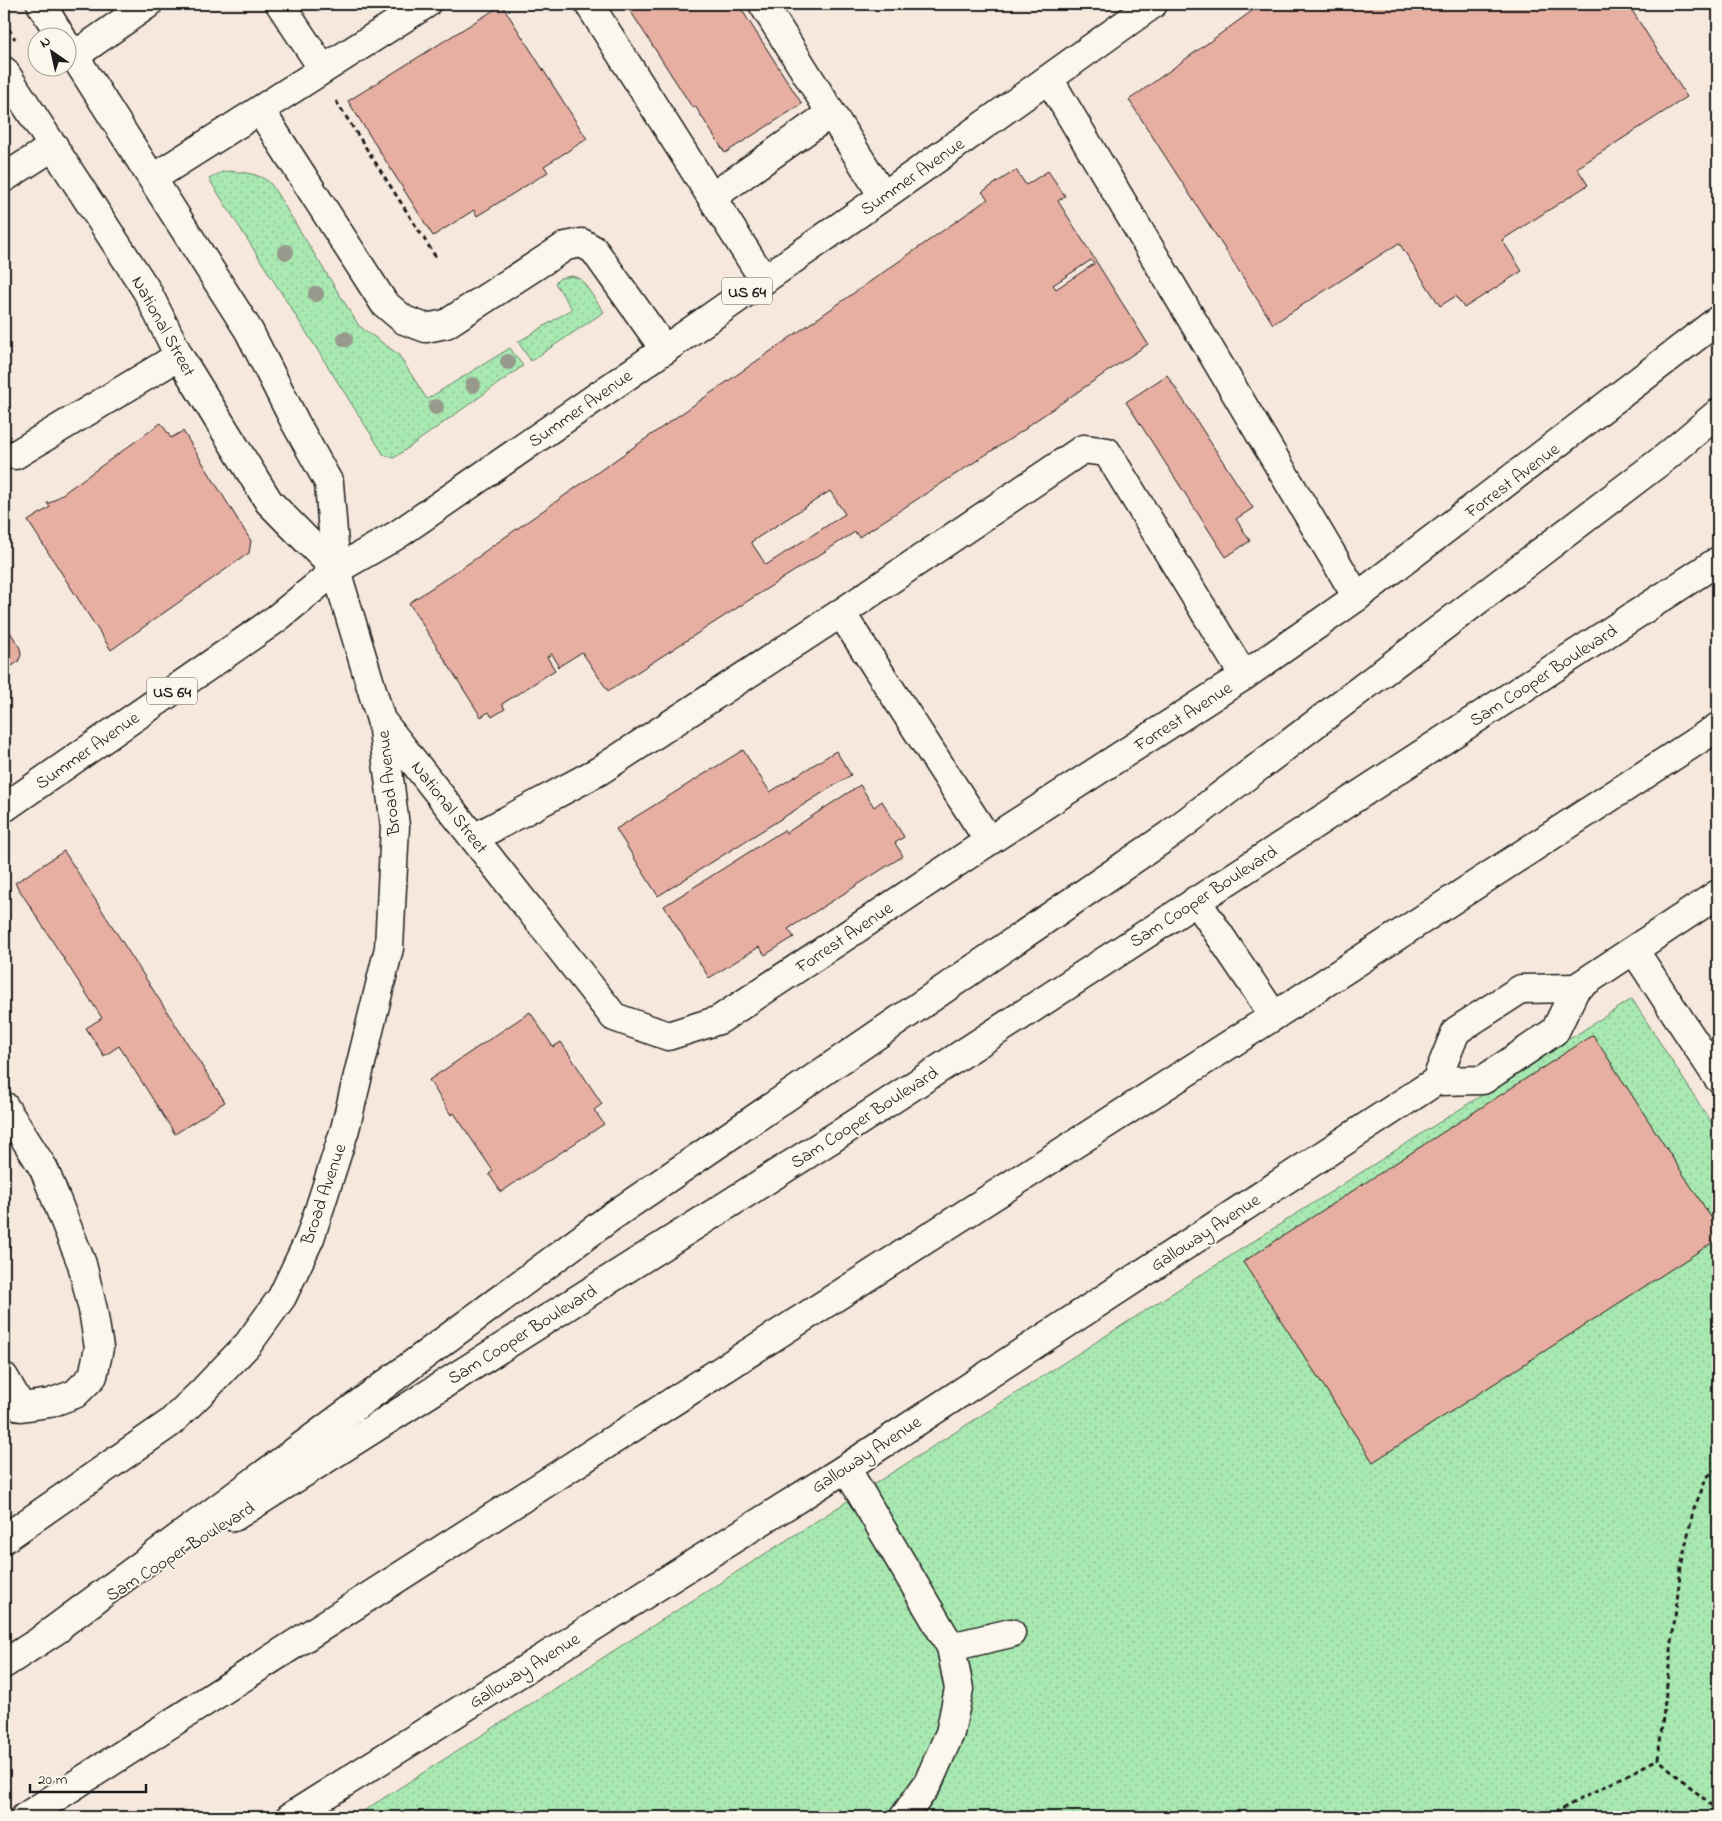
<svg xmlns="http://www.w3.org/2000/svg" width="1722" height="1821" font-family="'Indie Flower',sans-serif">
	<style>
		.grass { fill: url(#grass-dots); stroke: #628266 }
		.building { fill: #e7aea2; stroke: #1c1c1c; fill-rule: evenodd }
		.lines { fill: none; stroke-linecap: round; stroke-linejoin: round }
		.minor-casing { stroke: #1c1c1c; stroke-width: 31 }
		.major-casing { stroke: #1c1c1c; stroke-width: 31 }
		.highway-casing { stroke: #1c1c1c; stroke-width: 31 }
		.path { stroke: #1c1c1c; stroke-width: 3; stroke-dasharray: 5 4; stroke-linecap: butt }
		.minor { stroke: #fbf7ec; stroke-width: 28 }
		.major { stroke: #fbf7ec; stroke-width: 28 }
		.highway { stroke: #fbf7ec; stroke-width: 28 }
		.tree { fill: #96998c }
		.labels { text-anchor: middle; stroke-width: 4; stroke-linejoin: round; paint-order: stroke }
		.shield { fill: #fbf7ec; stroke: #5f5e5a; stroke-width: 1 }
		.shield-label { font-size: 16px; font-weight: bold; fill: #1c1c1c }
		.street-label { font-size: 18px; fill: #1c1c1c; stroke: #fbf7ec }
	</style>
	<defs>
		<pattern id="grass-dots" width="8" height="8" patternUnits="userSpaceOnUse" patternTransform="scale(1.25)"><rect width="8" height="8" fill="#a8e8b1"/><path d="M2 2h.1M6 6h.1" fill="none" stroke="#90c698" stroke-width="1.8" stroke-linecap="round"/></pattern>
	</defs>
	<rect width="100%" height="100%" fill="#f7e8dd"/>
	<filter id="ink" filterUnits="userSpaceOnUse"><feTurbulence type="fractalNoise" baseFrequency=".02" numOctaves="2"/><feDisplacementMap in="SourceGraphic" scale="10" xChannelSelector="R" yChannelSelector="G"/><feConvolveMatrix kernelMatrix="1 2 1 2 8 2 1 2 1" color-interpolation-filters="sRGB"/></filter>
	<g filter="url(#ink)">
		<g class="grass">
			<path d="M230,171C245,173 260,173 271,184L359,326L398,354L427,399L510,348L523,366L394,458L384,455L209,179L222,172Z"/>
			<polygon points="572,276 581,279 604,312 531,361 518,342 572,309 555,283 560,278"/>
			<polygon points="1632,999 1718,1133 1718,1817 354,1817"/>
		</g>
		<g class="building">
			<polygon points="626,4 738,4 802,104 725,153 695,106 692,107"/>
			<polygon points="1255,4 1628,4 1687,97 1577,168 1588,185 1502,240 1522,271 1464,308 1456,296 1440,306 1399,243 1273,324 1129,100 1252,11 1250,8"/>
			<polygon points="502,5 587,139 544,166 548,172 477,216 474,210 433,236 348,101"/>
			<path d="M1016,170L1026,185L1048,171L1065,196L1058,201L1148,344L1026,427L1027,428L859,537L855,532L608,691L582,652L558,667L557,665L558,664L552,654L547,657L555,670L502,704L505,709L492,717L489,712L481,717L409,603L481,555V554L988,199L982,192ZM1091,260L1094,264L1056,289L1053,285ZM830,491L845,514L766,565L751,542Z"/>
			<polygon points="1167,375 1253,508 1236,519 1250,541 1226,557 1126,402"/>
			<polygon points="161,423 171,438 183,431 251,541 249,553 111,650 28,521 50,507 47,503 50,503"/>
			<polygon points="4,622 20,648 21,655 18,662 4,671"/>
			<polygon points="743,750 770,792 836,751 851,775 658,896 616,829"/>
			<polygon points="860,785 874,807 882,801 904,837 895,843 903,856 788,929 794,937 765,955 759,947 709,978 664,906 784,830 786,833"/>
			<polygon points="64,851 225,1102 175,1134 119,1046 104,1056 86,1028 102,1018 15,883"/>
			<polygon points="530,1012 553,1047 561,1042 602,1104 594,1110 604,1124 501,1192 489,1174 493,1171 454,1113 451,1115 429,1080"/>
			<polygon points="1593,1035 1718,1228 1718,1239 1373,1462 1243,1262"/>
		</g>
		<g class="lines">
			<g class="minor-casing">
				<g id="minor">
					<polyline points="280,4 323,69"/>
					<polyline points="589,4 764,280"/>
					<polyline points="763,4 883,196"/>
					<polyline points="74,56 148,4"/>
					<polyline points="1049,79 1357,597"/>
					<polyline points="260,110 384,303 404,320 426,328 446,324 566,246 582,243 594,250 665,350"/>
					<polyline points="4,178 54,146"/>
					<polyline points="153,178 426,4"/>
					<polyline points="712,197 831,113"/>
					<polyline points="15,455 179,356"/>
					<polyline points="336,570 381,720 614,1017 668,1036 719,1020 989,841 1244,676 1357,597 1718,320"/>
					<polyline points="841,613 989,841"/>
					<polyline points="474,838 599,771 841,613 1083,449 1107,452 1244,676"/>
					<polyline points="1196,900 1274,1016"/>
					<polyline points="1634,950 1718,1078"/>
					<polyline points="1436,1081 1456,1031 1521,989 1576,988"/>
					<polyline points="4,1106 44,1169 82,1264 93,1310 99,1348 93,1376 75,1394 50,1403 21,1407 4,1377"/>
					<polyline points="846,1468 951,1647 959,1689 950,1733 928,1783 904,1817"/>
					<polyline points="4,1539 170,1423 204,1390 248,1344 282,1297 310,1238 345,1129 389,948 395,826 382,722"/>
					<polyline points="951,1647 1011,1633"/>
					<polyline points="290,1817 846,1468 1436,1081 1483,1080 1555,1031 1576,988 1718,894"/>
				</g>
			</g>
			<g class="major-casing">
				<g id="major">
					<polyline points="41,4 62,38"/>
					<polyline points="68,46 249,331 295,422 329,483 336,570"/>
					<polyline points="4,71 147,291 179,356 269,502 336,570"/>
					<polyline points="4,808 276,619 336,570 397,535 634,371 939,157 1153,4"/>
				</g>
			</g>
			<g class="highway-casing">
				<g id="highway">
					<polyline points="234,1517 844,1131 1718,561"/>
					<polyline points="43,1638 611,1217 1169,835 1666,457 1718,413"/>
					<polyline points="4,1664 58,1629"/>
					<polyline points="25,1817 1274,1016 1718,727"/>
				</g>
			</g>
			<g class="path">
				<polyline points="4,21 15,39"/>
				<polyline points="336,101 437,259"/>
				<polyline points="1718,1468 1707,1477 1693,1511 1681,1567 1658,1759 1718,1811"/>
				<polyline points="1546,1817 1658,1759"/>
			</g>
			<use href="#minor" class="minor"/>
			<use href="#major" class="major"/>
			<use href="#highway" class="highway"/>
		</g>
		<g class="tree">
			<circle cx="286" cy="252" r="8"/>
			<circle cx="316" cy="294" r="8"/>
			<circle cx="345" cy="339" r="8"/>
			<circle cx="508" cy="362" r="8"/>
			<circle cx="473" cy="385" r="8"/>
			<circle cx="436" cy="407" r="8"/>
		</g>
	</g>
	<g class="labels">
		<g class="shield">
			<rect x="722" y="277.5" width="50" height="27" rx="4"/>
			<rect x="147" y="677.5" width="50" height="27" rx="4"/>
		</g>
		<g class="shield-label">
			<text x="747" y="297">US 64</text>
			<text x="172" y="697">US 64</text>
		</g>
		<g class="street-label">
			<text transform="translate(912 176) rotate(-35)" y="6">Summer Avenue</text>
			<text transform="translate(164 326) rotate(61)" y="6">National Street</text>
			<text transform="translate(580 408) rotate(-35)" y="6">Summer Avenue</text>
			<text transform="translate(1512 480) rotate(-37)" y="6">Forrest Avenue</text>
			<text transform="translate(1543 675) rotate(-33)" y="6">Sam Cooper Boulevard</text>
			<text transform="translate(1183 716) rotate(-33)" y="6">Forrest Avenue</text>
			<text transform="translate(87 750) rotate(-35)" y="6">Summer Avenue</text>
			<text transform="translate(388 783) rotate(-96)" y="6">Broad Avenue</text>
			<text transform="translate(450 807) rotate(52)" y="6">National Street</text>
			<text transform="translate(1203 896) rotate(-33)" y="6">Sam Cooper Boulevard</text>
			<text transform="translate(844 937) rotate(-34)" y="6">Forrest Avenue</text>
			<text transform="translate(864 1117) rotate(-33)" y="6">Sam Cooper Boulevard</text>
			<text transform="translate(323 1194) rotate(-71)" y="6">Broad Avenue</text>
			<text transform="translate(1205 1232) rotate(-33)" y="6">Galloway Avenue</text>
			<text transform="translate(522 1334) rotate(-32)" y="6">Sam Cooper Boulevard</text>
			<text transform="translate(866 1454) rotate(-33)" y="6">Galloway Avenue</text>
			<text transform="translate(180 1551) rotate(-32)" y="6">Sam Cooper Boulevard</text>
			<text transform="translate(524 1670) rotate(-32)" y="6">Galloway Avenue</text>
		</g>
	</g>
	<rect width="1722" height="1821" fill="none" stroke="#fbf7ec" stroke-width="20"/>
	<rect x="10" y="10" width="1702" height="1801" fill="none" stroke="#1c1c1c" stroke-width="2" filter="url(#ink)"/>
	<g transform="translate(52 52) rotate(326)"><circle r="24" fill="#fbf7ec" stroke="#a29f99"/>
	<path d="M0-4L9 19L0 12L-9 19Z" fill="#1c1c1c"/>
	<text y="-8" font-size="14" font-weight="bold" text-anchor="middle" fill="#1c1c1c">N</text>
	</g>
	<path d="M30 1784v8h116v-8" fill="none" stroke="#1c1c1c" stroke-width="2.5"/>
	<text x="38" y="1784" font-size="15" fill="#1c1c1c" stroke="#fbf7ec" stroke-width="4" paint-order="stroke">20 m</text>
</svg>
